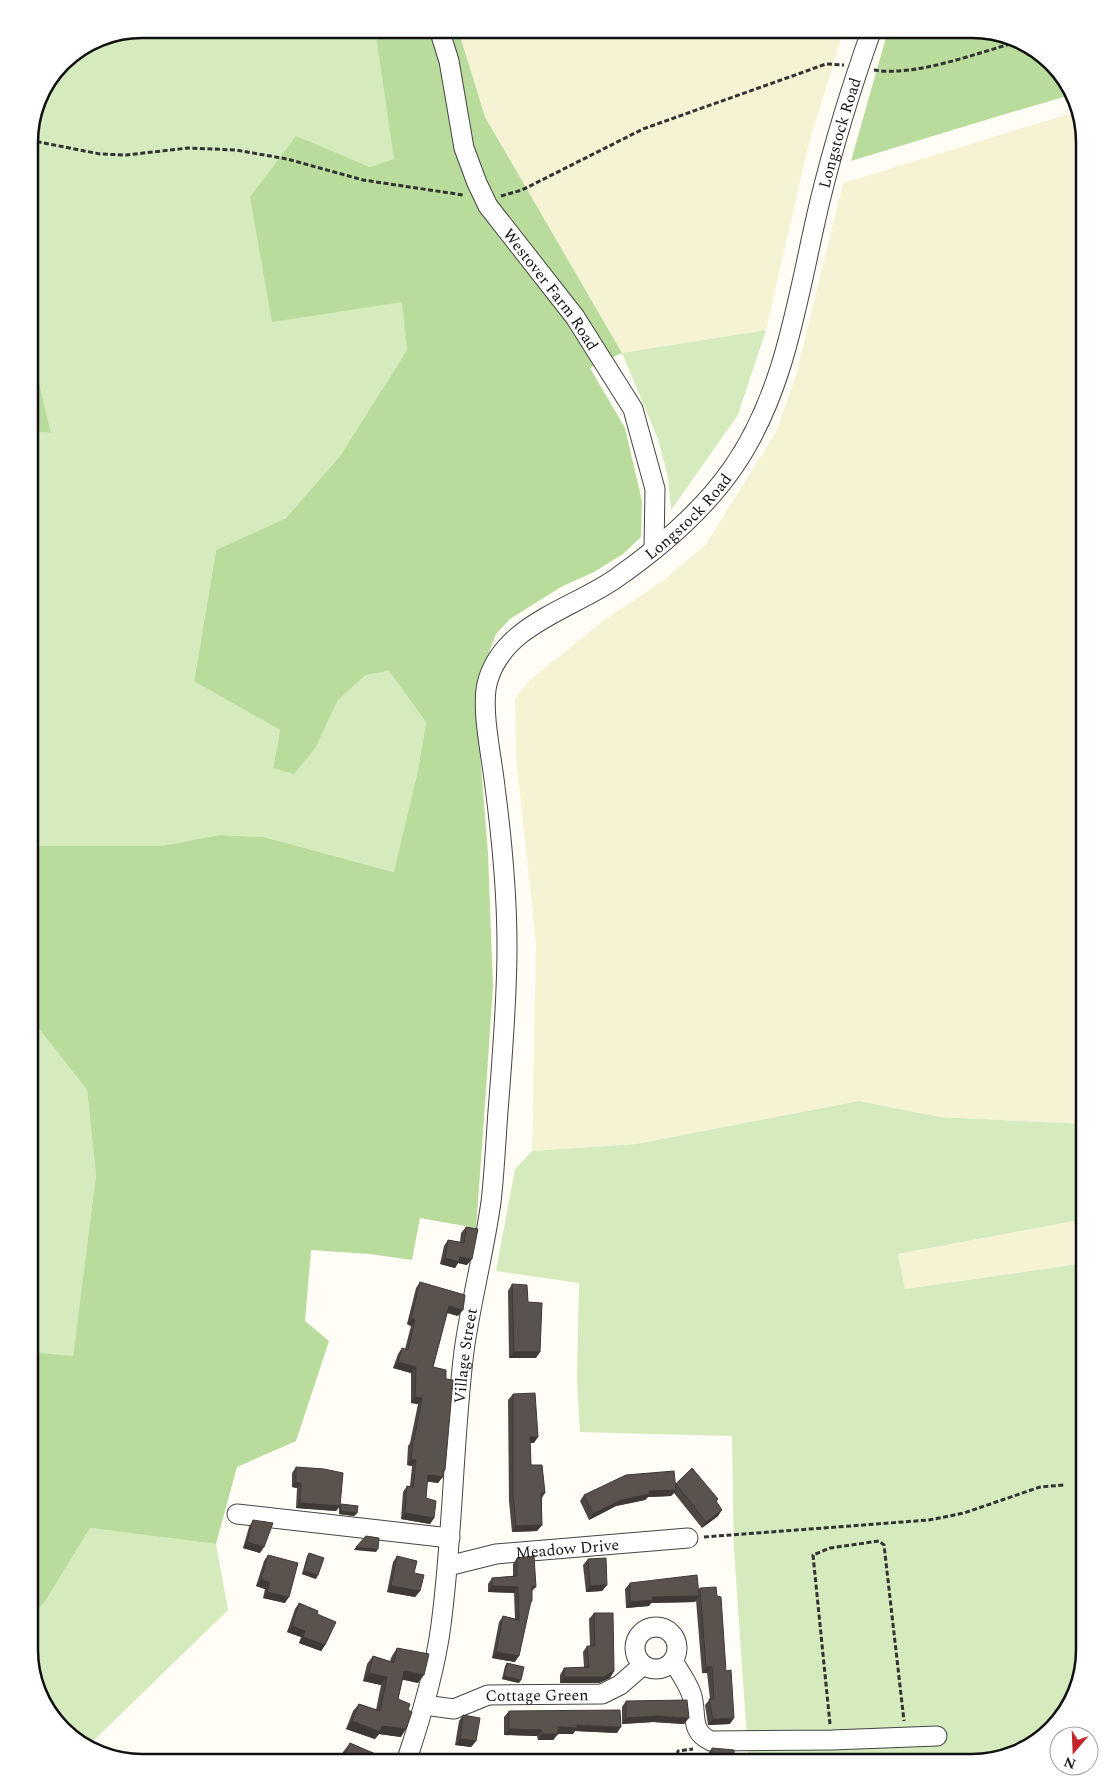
<svg xmlns="http://www.w3.org/2000/svg" width="1114" height="1791" font-family="Spectral,serif">
	<style>
		.farmland { fill: #f6f3d4 }
		.green { fill: #d5ebbd }
		.forest { fill: #b9dc9c }
		.lines { fill: none; stroke-linecap: round; stroke-linejoin: round }
		.minor-casing { stroke: #444; stroke-width: 21 }
		.path { stroke: #333; stroke-width: 3; stroke-dasharray: 5 2.5; stroke-linecap: butt }
		.minor { stroke: #fff; stroke-width: 19 }
		.wall { fill: #4d4742 }
		.shaded-wall { fill: #3f3936 }
		.building { fill: #5a524d; stroke: #3f3936 }
		.labels { text-anchor: middle; stroke-width: 5; stroke-linejoin: round; paint-order: stroke }
		.street-label { font-size: 16px; fill: #111; stroke: #fff }
		.rim { fill: none; stroke: #111; stroke-width: 2.5 }
	</style>
	<rect width="100%" height="100%" fill="#fffdf5"/>
	<g class="farmland">
		<polygon points="458,29 844,29 808,147 766,330 622,353 485,117"/>
		<polygon points="1078,111 1085,141 1085,1124 940,1117 859,1101 636,1144 532,1151 536,944 516,757 515,698 530,680 607,618 663,581 706,544 776,432 796,375 843,183"/>
		<polygon points="1085,1219 1085,1263 905,1289 898,1254"/>
	</g>
	<g class="green">
		<polygon points="141,29 375,29 395,159 370,167 296,137 403,302 407,350 340,456 286,518 216,550 194,680 280,730 273,768 316,747 338,700 366,675 389,671 426,722 418,770 395,872 264,837 219,835 161,846 29,846 29,431 51,433 29,341 29,134 37,98 62,62 99,37"/>
		<polygon points="766,330 738,415 671,510 668,477 658,439 622,353"/>
		<polygon points="29,1016 87,1090 96,1175 73,1357 29,1353"/>
		<polygon points="859,1101 940,1117 1085,1124 1085,1219 898,1254 905,1289 1085,1263 1085,1650 1066,1712 1023,1751 973,1762 773,1762 773,1753 748,1754 734,1549 732,1436 580,1432 577,1378 579,1283 496,1271 515,1169 532,1151 636,1144"/>
		<polygon points="90,1528 216,1544 228,1610 88,1746 79,1743 40,1700 29,1650 29,1618 45,1602"/>
	</g>
	<g class="forest">
		<polygon points="375,29 458,29 485,117 622,353 590,368 625,428 642,501 641,537 623,554 594,572 561,587 510,619 496,634 486,660 477,691 477,715 488,853 493,986 485,1105 476,1228 420,1218 412,1260 370,1254 311,1250 305,1321 329,1341 296,1441 237,1467 216,1544 90,1528 45,1602 29,1618 29,1352 73,1356 96,1175 87,1090 29,1016 29,846 161,846 219,835 264,837 394,872 418,770 426,722 389,671 366,675 338,700 316,747 294,774 273,768 280,730 194,681 216,550 286,518 340,456 407,350 402,302 272,322 250,197 296,136 370,167 394,159"/>
		<polygon points="912,29 980,29 1035,48 1073,91 1074,94 1002,115 851,161 887,34"/>
		<polygon points="29,341 51,433 29,431"/>
	</g>
	<g class="lines">
		<g class="minor-casing">
			<g id="minor">
				<path id="s1" d="M439,29L449,61L464,148L477,183L488,206L575,317L633,409L655,489L654,549"/>
				<polyline points="237,1514 450,1538"/>
				<path id="s2" d="M448,1566L496,1554L688,1538"/>
				<circle cx="656" cy="1648" r="21"/>
				<path d="M673,1661C679,1671 687,1682 691,1693C698,1712 688,1731 711,1741L832,1740L937,1736"/>
				<path id="s3" d="M424,1705L454,1709L488,1695L602,1694L620,1685L643,1665"/>
				<path id="s4" d="M406,1762C421,1718 435,1672 441,1625C453,1534 453,1442 464,1351C471,1301 484,1252 491,1202C495,1168 496,1133 499,1099C503,1048 507,998 507,947C507,894 502,840 495,787C492,758 481,711 487,684C501,625 572,609 615,579C658,549 702,512 732,469C787,391 798,292 820,201C834,143 852,85 872,29"/>
			</g>
		</g>
		<g class="path">
			<path d="M874,70C915,77 977,53 1017,42"/>
			<polyline points="29,142 39,142 100,154 126,155 188,148 236,150 287,159 363,180 463,195"/>
			<polyline points="501,196 522,190 643,129 826,64 844,65"/>
			<polyline points="704,1537 929,1520 964,1513 1040,1487 1064,1485"/>
			<polyline points="830,1724 813,1555 830,1548 879,1541 884,1545 904,1721"/>
			<polyline points="677,1762 678,1751 693,1749"/>
		</g>
		<use href="#minor" class="minor"/>
	</g>
	<g class="wall">
		<polygon points="466,1227 467,1265 458,1263 455,1268 440,1264 444,1246 448,1240 460,1242 461,1233"/>
		<polygon points="420,1282 458,1316 447,1313 433,1367 445,1470 438,1483 427,1481 426,1498 434,1518 430,1524 401,1519 403,1492 407,1486 410,1486 412,1466 407,1465 408,1446 410,1443 418,1404 411,1403 411,1373 393,1368 398,1354 402,1348 405,1349 411,1326 407,1324 416,1288"/>
		<polygon points="512,1284 528,1302 536,1358 509,1358 508,1291"/>
		<polygon points="513,1394 534,1443 530,1443 531,1465 545,1493 542,1498 542,1525 537,1531 512,1532 509,1501 508,1400"/>
		<polygon points="296,1467 340,1506 336,1511 296,1508 297,1488 292,1487 292,1473"/>
		<polygon points="692,1468 716,1502 718,1516 702,1528 674,1493 671,1496 648,1497 645,1500 616,1506 589,1520 580,1501 584,1495 675,1484"/>
		<polygon points="341,1504 357,1513 354,1516 339,1514 339,1507"/>
		<polygon points="253,1520 260,1553 243,1548 249,1527"/>
		<polygon points="309,1553 316,1579 302,1574 307,1556"/>
		<polygon points="268,1555 285,1603 263,1598 265,1589 256,1586 264,1561"/>
		<polygon points="397,1556 414,1573 420,1591 415,1597 387,1592 393,1562"/>
		<polygon points="517,1558 536,1587 532,1591 532,1601 530,1604 515,1662 492,1658 499,1622 503,1616 515,1619 514,1593 488,1592 488,1584 492,1578 513,1576 513,1564"/>
		<polygon points="588,1559 607,1585 602,1591 586,1592 583,1565"/>
		<polygon points="630,1583 698,1590 700,1588 730,1724 708,1725 705,1705 710,1699 707,1673 702,1673 696,1600 695,1602 651,1603 649,1606 626,1608 625,1589"/>
		<polygon points="299,1603 317,1614 325,1645 321,1651 299,1643 301,1637 287,1632 295,1609"/>
		<polygon points="594,1613 614,1671 610,1678 599,1683 560,1683 560,1675 564,1668 584,1667 583,1652 587,1646 590,1646 589,1619"/>
		<polygon points="397,1648 418,1683 403,1679 398,1699 401,1737 379,1734 375,1739 346,1729 353,1711 359,1704 376,1710 381,1685 363,1681 367,1664 373,1656 390,1661 392,1656"/>
		<polygon points="507,1663 519,1683 502,1679 505,1666"/>
		<polygon points="626,1701 684,1724 653,1722 622,1724 622,1707"/>
		<polygon points="509,1711 617,1733 575,1731 573,1734 558,1734 553,1740 538,1740 537,1736 504,1735 504,1717"/>
		<polygon points="463,1715 476,1741 471,1747 455,1745 459,1721"/>
		<polygon points="350,1743 378,1762 339,1762 343,1752"/>
		<polygon points="712,1748 734,1762 708,1762 708,1754"/>
		<polygon points="632,1754 654,1762 628,1762 628,1760"/>
	</g>
	<g class="shaded-wall">
		<polygon points="460,1257 472,1259 467,1265 458,1263 455,1268 440,1264 445,1258"/>
		<polygon points="449,1306 463,1310 458,1316 445,1312"/>
		<polygon points="411,1318 415,1320 411,1326 407,1324"/>
		<polygon points="514,1352 540,1352 536,1358 509,1358"/>
		<polygon points="398,1362 416,1367 411,1373 393,1368"/>
		<polygon points="415,1397 422,1398 418,1404 411,1403"/>
		<polygon points="530,1437 538,1437 534,1443 525,1443"/>
		<polygon points="411,1460 416,1460 412,1466 407,1465"/>
		<polygon points="428,1475 443,1477 438,1483 423,1481"/>
		<polygon points="296,1482 301,1483 297,1488 292,1487"/>
		<polygon points="676,1490 671,1496 648,1497 645,1500 616,1506 589,1520 593,1514 621,1500 649,1491"/>
		<polygon points="300,1503 340,1506 336,1511 296,1508"/>
		<polygon points="722,1510 718,1516 702,1528 706,1522"/>
		<polygon points="341,1511 357,1513 354,1516 339,1514"/>
		<polygon points="405,1513 434,1518 430,1524 401,1519"/>
		<polygon points="542,1525 537,1531 512,1532 516,1526"/>
		<polygon points="247,1542 264,1547 260,1553 243,1548"/>
		<polygon points="356,1547 378,1549 376,1552 354,1550"/>
		<polygon points="304,1571 318,1575 316,1579 302,1574"/>
		<polygon points="261,1579 270,1583 265,1589 256,1586"/>
		<polygon points="607,1585 602,1591 586,1592 590,1586"/>
		<polygon points="391,1586 420,1591 415,1597 387,1592"/>
		<polygon points="492,1586 518,1587 514,1593 488,1592"/>
		<polygon points="267,1592 289,1597 285,1603 263,1598"/>
		<polygon points="699,1596 695,1602 651,1603 649,1606 626,1608 630,1602 652,1597"/>
		<polygon points="292,1626 305,1631 301,1637 287,1632"/>
		<polygon points="303,1637 325,1645 321,1651 299,1643"/>
		<polygon points="496,1652 519,1656 515,1662 492,1658"/>
		<polygon points="706,1667 712,1667 707,1673 702,1673"/>
		<polygon points="404,1671 424,1675 418,1683 399,1679"/>
		<polygon points="614,1671 610,1678 599,1683 560,1683 564,1677"/>
		<polygon points="369,1673 387,1677 381,1685 363,1681"/>
		<polygon points="504,1676 521,1680 519,1683 502,1679"/>
		<polygon points="657,1716 689,1718 684,1724 653,1722 622,1724 626,1718"/>
		<polygon points="734,1718 730,1724 708,1725 713,1719"/>
		<polygon points="352,1721 406,1729 401,1737 379,1734 375,1739 346,1729"/>
		<polygon points="577,1725 621,1727 617,1733 575,1731 573,1734 554,1734 558,1727"/>
		<polygon points="509,1729 542,1730 537,1736 504,1735"/>
		<polygon points="542,1734 558,1734 553,1740 538,1740"/>
		<polygon points="460,1739 476,1741 471,1747 455,1745"/>
	</g>
	<g class="building">
		<polygon points="466,1227 478,1229 472,1259 460,1257 459,1262 445,1258 448,1240 464,1243"/>
		<polygon points="420,1282 465,1295 463,1310 449,1306 433,1367 446,1370 446,1379 453,1380 445,1470 443,1470 443,1477 428,1475 426,1498 436,1501 434,1518 405,1513 407,1486 413,1487 416,1460 411,1460 413,1440 414,1440 422,1398 415,1397 416,1367 398,1362 402,1348 408,1350 415,1320 411,1318"/>
		<polygon points="512,1284 527,1285 528,1302 542,1303 540,1352 514,1352"/>
		<polygon points="535,1393 538,1437 530,1437 531,1465 542,1465 545,1493 541,1493 542,1525 516,1526 513,1495 513,1394"/>
		<polygon points="296,1467 324,1469 343,1473 340,1506 300,1503 301,1483 296,1482"/>
		<polygon points="692,1468 718,1499 716,1501 722,1510 706,1522 676,1484"/>
		<polygon points="674,1471 676,1490 649,1491 650,1494 621,1500 593,1514 584,1495 626,1475"/>
		<polygon points="341,1504 358,1506 357,1513 341,1511"/>
		<polygon points="253,1520 273,1523 264,1547 247,1542"/>
		<polygon points="366,1536 379,1538 378,1549 356,1547"/>
		<polygon points="309,1553 324,1558 318,1575 304,1571"/>
		<polygon points="268,1555 298,1563 289,1597 267,1592 270,1583 261,1579"/>
		<polygon points="397,1556 417,1561 414,1573 424,1575 420,1591 391,1586"/>
		<polygon points="534,1556 536,1587 532,1586 532,1601 531,1601 519,1656 496,1652 503,1616 519,1620 518,1587 492,1586 492,1578 517,1576 517,1558"/>
		<polygon points="606,1558 607,1585 590,1586 588,1559"/>
		<polygon points="697,1575 699,1596 652,1597 653,1600 630,1602 630,1583"/>
		<polygon points="716,1587 717,1596 721,1597 726,1671 731,1670 734,1718 713,1719 709,1699 714,1699 712,1667 706,1667 700,1588"/>
		<polygon points="299,1603 318,1611 317,1614 336,1622 325,1645 303,1637 305,1631 292,1626"/>
		<polygon points="594,1613 613,1613 614,1671 604,1677 564,1677 564,1668 589,1667 587,1646 595,1646"/>
		<polygon points="397,1648 429,1654 424,1675 404,1671 398,1699 410,1704 408,1710 412,1712 406,1729 382,1726 380,1732 352,1721 359,1704 380,1711 387,1677 369,1673 373,1656 394,1663"/>
		<polygon points="507,1663 524,1667 521,1680 504,1676"/>
		<polygon points="687,1700 689,1718 657,1716 626,1718 626,1701"/>
		<polygon points="620,1710 621,1727 577,1725 577,1728 558,1727 558,1734 542,1734 542,1730 509,1729 509,1711"/>
		<polygon points="463,1715 480,1718 476,1741 460,1739"/>
		<polygon points="350,1743 380,1756 378,1762 341,1762"/>
		<polygon points="712,1748 734,1750 734,1762 712,1762"/>
		<polygon points="437,1754 457,1762 433,1762"/>
		<polygon points="632,1754 654,1754 654,1762 631,1762"/>
	</g>
	<g class="labels">
		<g class="street-label">
			<text dy="6" stroke="none"><textPath href="#s4" startOffset="1775">Longstock Road</textPath></text>
			<text dy="6" stroke="none"><textPath href="#s1" startOffset="289">Westover Farm Road</textPath></text>
			<text dy="6" stroke="none"><textPath href="#s4" startOffset="1355">Longstock Road</textPath></text>
			<text dy="6" stroke="none"><textPath href="#s4" startOffset="412">Village Street</textPath></text>
			<text dy="6" stroke="none"><textPath href="#s2" startOffset="121">Meadow Drive</textPath></text>
			<text dy="6" stroke="none"><textPath href="#s3" startOffset="116">Cottage Green</textPath></text>
		</g>
	</g>
	<path d="M0 0H1114V1791H0ZM142 38H972A104 104 0 0 1 1076 142V1650A104 104 0 0 1 972 1754H142A104 104 0 0 1 38 1650V142A104 104 0 0 1 142 38Z" fill="#fff" fill-rule="evenodd"/>
	<path class="rim" d="M142 38H972A104 104 0 0 1 1076 142V1650A104 104 0 0 1 972 1754H142A104 104 0 0 1 38 1650V142A104 104 0 0 1 142 38Z"/>
	<g transform="translate(1074 1751) rotate(199)"><circle r="24" fill="#ffffff" stroke="#a0a0a0"/>
	<path d="M0-4L9 19L0 12L-9 19Z" fill="#c4262e"/>
	<text y="-8" font-size="14" font-weight="bold" text-anchor="middle" fill="#111111">N</text>
	</g>
</svg>
